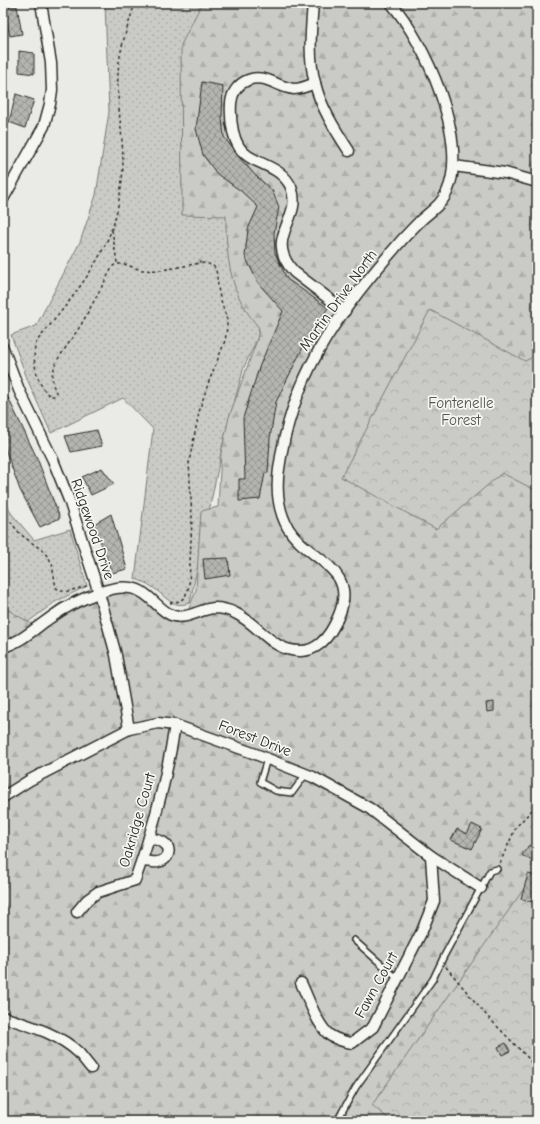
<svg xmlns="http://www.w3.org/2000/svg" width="540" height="1124" font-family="'Comic Neue',sans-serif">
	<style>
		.grass { fill: url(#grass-dots); stroke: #7a7a79 }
		.forest { fill: url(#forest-firs); stroke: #7a7a79 }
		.park { fill: url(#park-crowns); stroke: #7a7a79 }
		.building { fill: url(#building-cross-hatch); stroke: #2b2b2b }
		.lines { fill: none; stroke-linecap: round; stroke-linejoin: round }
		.service-casing { stroke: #2b2b2b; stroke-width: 8 }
		.minor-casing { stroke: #2b2b2b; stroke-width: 13 }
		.path { stroke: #2b2b2b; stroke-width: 1.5; stroke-dasharray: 3 3; stroke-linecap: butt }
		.service { stroke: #f6f6f2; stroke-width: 5 }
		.minor { stroke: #f6f6f2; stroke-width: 10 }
		.labels { text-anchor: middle; stroke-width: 3.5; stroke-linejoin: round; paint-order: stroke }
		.street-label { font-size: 15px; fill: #2b2b2b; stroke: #f6f6f2 }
		.park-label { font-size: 15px; fill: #535352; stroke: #f6f6f2 }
	</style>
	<defs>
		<pattern id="grass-dots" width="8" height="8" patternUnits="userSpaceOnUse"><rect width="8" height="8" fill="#cacac7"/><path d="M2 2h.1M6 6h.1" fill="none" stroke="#aeaeab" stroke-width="1.8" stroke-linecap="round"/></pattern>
		<pattern id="forest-firs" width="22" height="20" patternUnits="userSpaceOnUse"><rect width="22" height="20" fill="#cacac7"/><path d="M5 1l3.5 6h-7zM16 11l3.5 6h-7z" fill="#aeaeab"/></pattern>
		<pattern id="park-crowns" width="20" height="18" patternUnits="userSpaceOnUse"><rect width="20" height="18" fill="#cacac7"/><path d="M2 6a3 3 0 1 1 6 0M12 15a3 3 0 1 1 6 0" fill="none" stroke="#aeaeab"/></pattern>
		<pattern id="building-cross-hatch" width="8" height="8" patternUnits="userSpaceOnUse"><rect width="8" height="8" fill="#b4b4b1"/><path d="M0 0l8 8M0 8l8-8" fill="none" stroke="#939390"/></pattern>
	</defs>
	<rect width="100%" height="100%" fill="#eaeae6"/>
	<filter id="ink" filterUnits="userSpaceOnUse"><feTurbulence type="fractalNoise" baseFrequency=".025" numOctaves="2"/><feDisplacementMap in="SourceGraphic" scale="8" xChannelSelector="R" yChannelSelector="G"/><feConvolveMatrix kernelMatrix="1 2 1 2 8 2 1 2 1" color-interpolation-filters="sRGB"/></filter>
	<g filter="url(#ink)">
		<g class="grass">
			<path d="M105,3H204L210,181L270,311L244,367L224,439L190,603C171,609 166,596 152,587C147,583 141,581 135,579L153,429L123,398L51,433L28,381L11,335L36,326L80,242L96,195L109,112Z"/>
			<polygon points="3,495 11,513 34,540 70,529 87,586 55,602 28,622 3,609"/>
		</g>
		<path class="forest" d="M202,3H537V1121H3V607L32,624L59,604L76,595L86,594L113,585L179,613L188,611L196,590L201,511L218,507L221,453L229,417L257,340L259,328C253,320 247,313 243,305C228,278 226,246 226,216L182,215L181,45Z"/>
		<g class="park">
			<polygon points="430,310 525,361 537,355 537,491 502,473 436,529 341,477"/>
			<polygon points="537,870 537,1121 391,1121 372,1105"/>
		</g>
		<g class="building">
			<polygon points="17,6 22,34 10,36 4,8"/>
			<polygon points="19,51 34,53 34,74 19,72"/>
			<polygon points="202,82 223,86 222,118 224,137 238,156 256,176 272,190 279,207 274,233 275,253 287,279 328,308 309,335 276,402 270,438 268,473 265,473 260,499 239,501 239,479 245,479 243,418 260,365 283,311 258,283 245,256 248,229 258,207 241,191 217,174 203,155 196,129"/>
			<polygon points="16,94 34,100 25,128 9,122"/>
			<polygon points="3,387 37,458 60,518 40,527 20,490 3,443"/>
			<polygon points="97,430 102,446 71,452 65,436"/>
			<polygon points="102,468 114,484 91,495 82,477"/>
			<polygon points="111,514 127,569 112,573 94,524"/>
			<polygon points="228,558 230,575 205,579 203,559"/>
			<polygon points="494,702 494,711 487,712 486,703"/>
			<polygon points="472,824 482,829 472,849 451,840 457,829 467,834"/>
			<polygon points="529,845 537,851 537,854 532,861 522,855"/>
			<polygon points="528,874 537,876 537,884 532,902 521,899"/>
			<polygon points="506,1043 510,1051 502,1055 498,1047"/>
		</g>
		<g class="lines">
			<g class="service-casing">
				<g id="service">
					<polyline points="267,759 260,782 276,791 292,793 306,774"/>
					<polyline points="354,940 398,979"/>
					<polyline points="337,1121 356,1087 433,979 444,956 490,871 497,869"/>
				</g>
			</g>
			<g class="minor-casing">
				<g id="minor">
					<path d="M313,3C311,29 308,57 315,83C320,106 336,131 349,151"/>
					<path d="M315,83C308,86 301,89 294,89C278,88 265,73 248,80C238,84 232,93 231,103C230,120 232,146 248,156C263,166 282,168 291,187C304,220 262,236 294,272L345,311"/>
					<polyline points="454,166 505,173 537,182"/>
					<polyline points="3,199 44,126 50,104 52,90 51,63 41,3"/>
					<polyline points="3,348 19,390 53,460 69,500 99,593 116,655 129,729"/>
					<path d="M3,647C21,642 34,629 50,618C65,607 81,599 98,593C109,589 120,586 131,588C149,591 156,608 171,615C185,621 200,609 214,608C221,608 229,610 235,613C259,624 272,652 301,651C308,651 315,648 321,643C329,636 335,625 339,615C359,567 307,560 288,528C278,510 276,489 279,469C291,378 336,315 395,248C403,238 412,229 421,220C431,211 442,204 447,192C470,141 425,42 391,3"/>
					<polyline points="3,797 30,780 129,729 158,723 175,725 253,753 313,777 369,808 431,856 481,888"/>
					<path d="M142,861C147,861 153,863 158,862C168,860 173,849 164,843C160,840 154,839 149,838"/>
					<path d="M77,912L87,900L98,892L135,880C153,830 167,777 175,725"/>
					<path d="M301,983C308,997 318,1028 331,1036C338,1040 345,1042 352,1043L373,1027L422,931L434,901L431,856"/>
					<path d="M3,1017C28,1025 60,1034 79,1053C83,1058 87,1063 91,1068"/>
				</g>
			</g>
			<g class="path">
				<path d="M135,3C128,26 119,49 118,74C116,109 126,145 122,180C120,195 117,216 111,231C96,271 64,308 37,341C30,355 37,387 50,396H55L56,392L53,385L52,375L56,362L81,325L113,266C122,260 134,269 143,270C161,272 182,266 200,263L199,257"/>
				<polyline points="112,230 117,263"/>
				<polyline points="3,512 20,534 42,550 49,558 52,564 56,588 65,592 87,586"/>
				<path d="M170,603L180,601L185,597L189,586L192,518L189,462L200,408L208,384L225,341L227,328V320L219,294L216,269C212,264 207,263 201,263"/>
				<polyline points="500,863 516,827 533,809 537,802"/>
				<polyline points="446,967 487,1016 529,1059 537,1073"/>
			</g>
			<use href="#service" class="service"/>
			<use href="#minor" class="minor"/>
		</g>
	</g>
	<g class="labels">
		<g class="street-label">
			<text transform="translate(338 300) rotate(-54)" y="5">Martin Drive North</text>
			<text transform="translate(93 529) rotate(71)" y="5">Ridgewood Drive</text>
			<text transform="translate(255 738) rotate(21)" y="5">Forest Drive</text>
			<text transform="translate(137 820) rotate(-74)" y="5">Oakridge Court</text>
			<text transform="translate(376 985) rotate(-61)" y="5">Fawn Court</text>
		</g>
		<g class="park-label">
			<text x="461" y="408">Fontenelle<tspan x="461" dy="17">Forest</tspan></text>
		</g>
	</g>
	<rect width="540" height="1124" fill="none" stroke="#f6f6f2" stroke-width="16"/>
	<rect x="8" y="8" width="524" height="1108" fill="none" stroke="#2b2b2b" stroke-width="1.5" filter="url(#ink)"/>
</svg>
